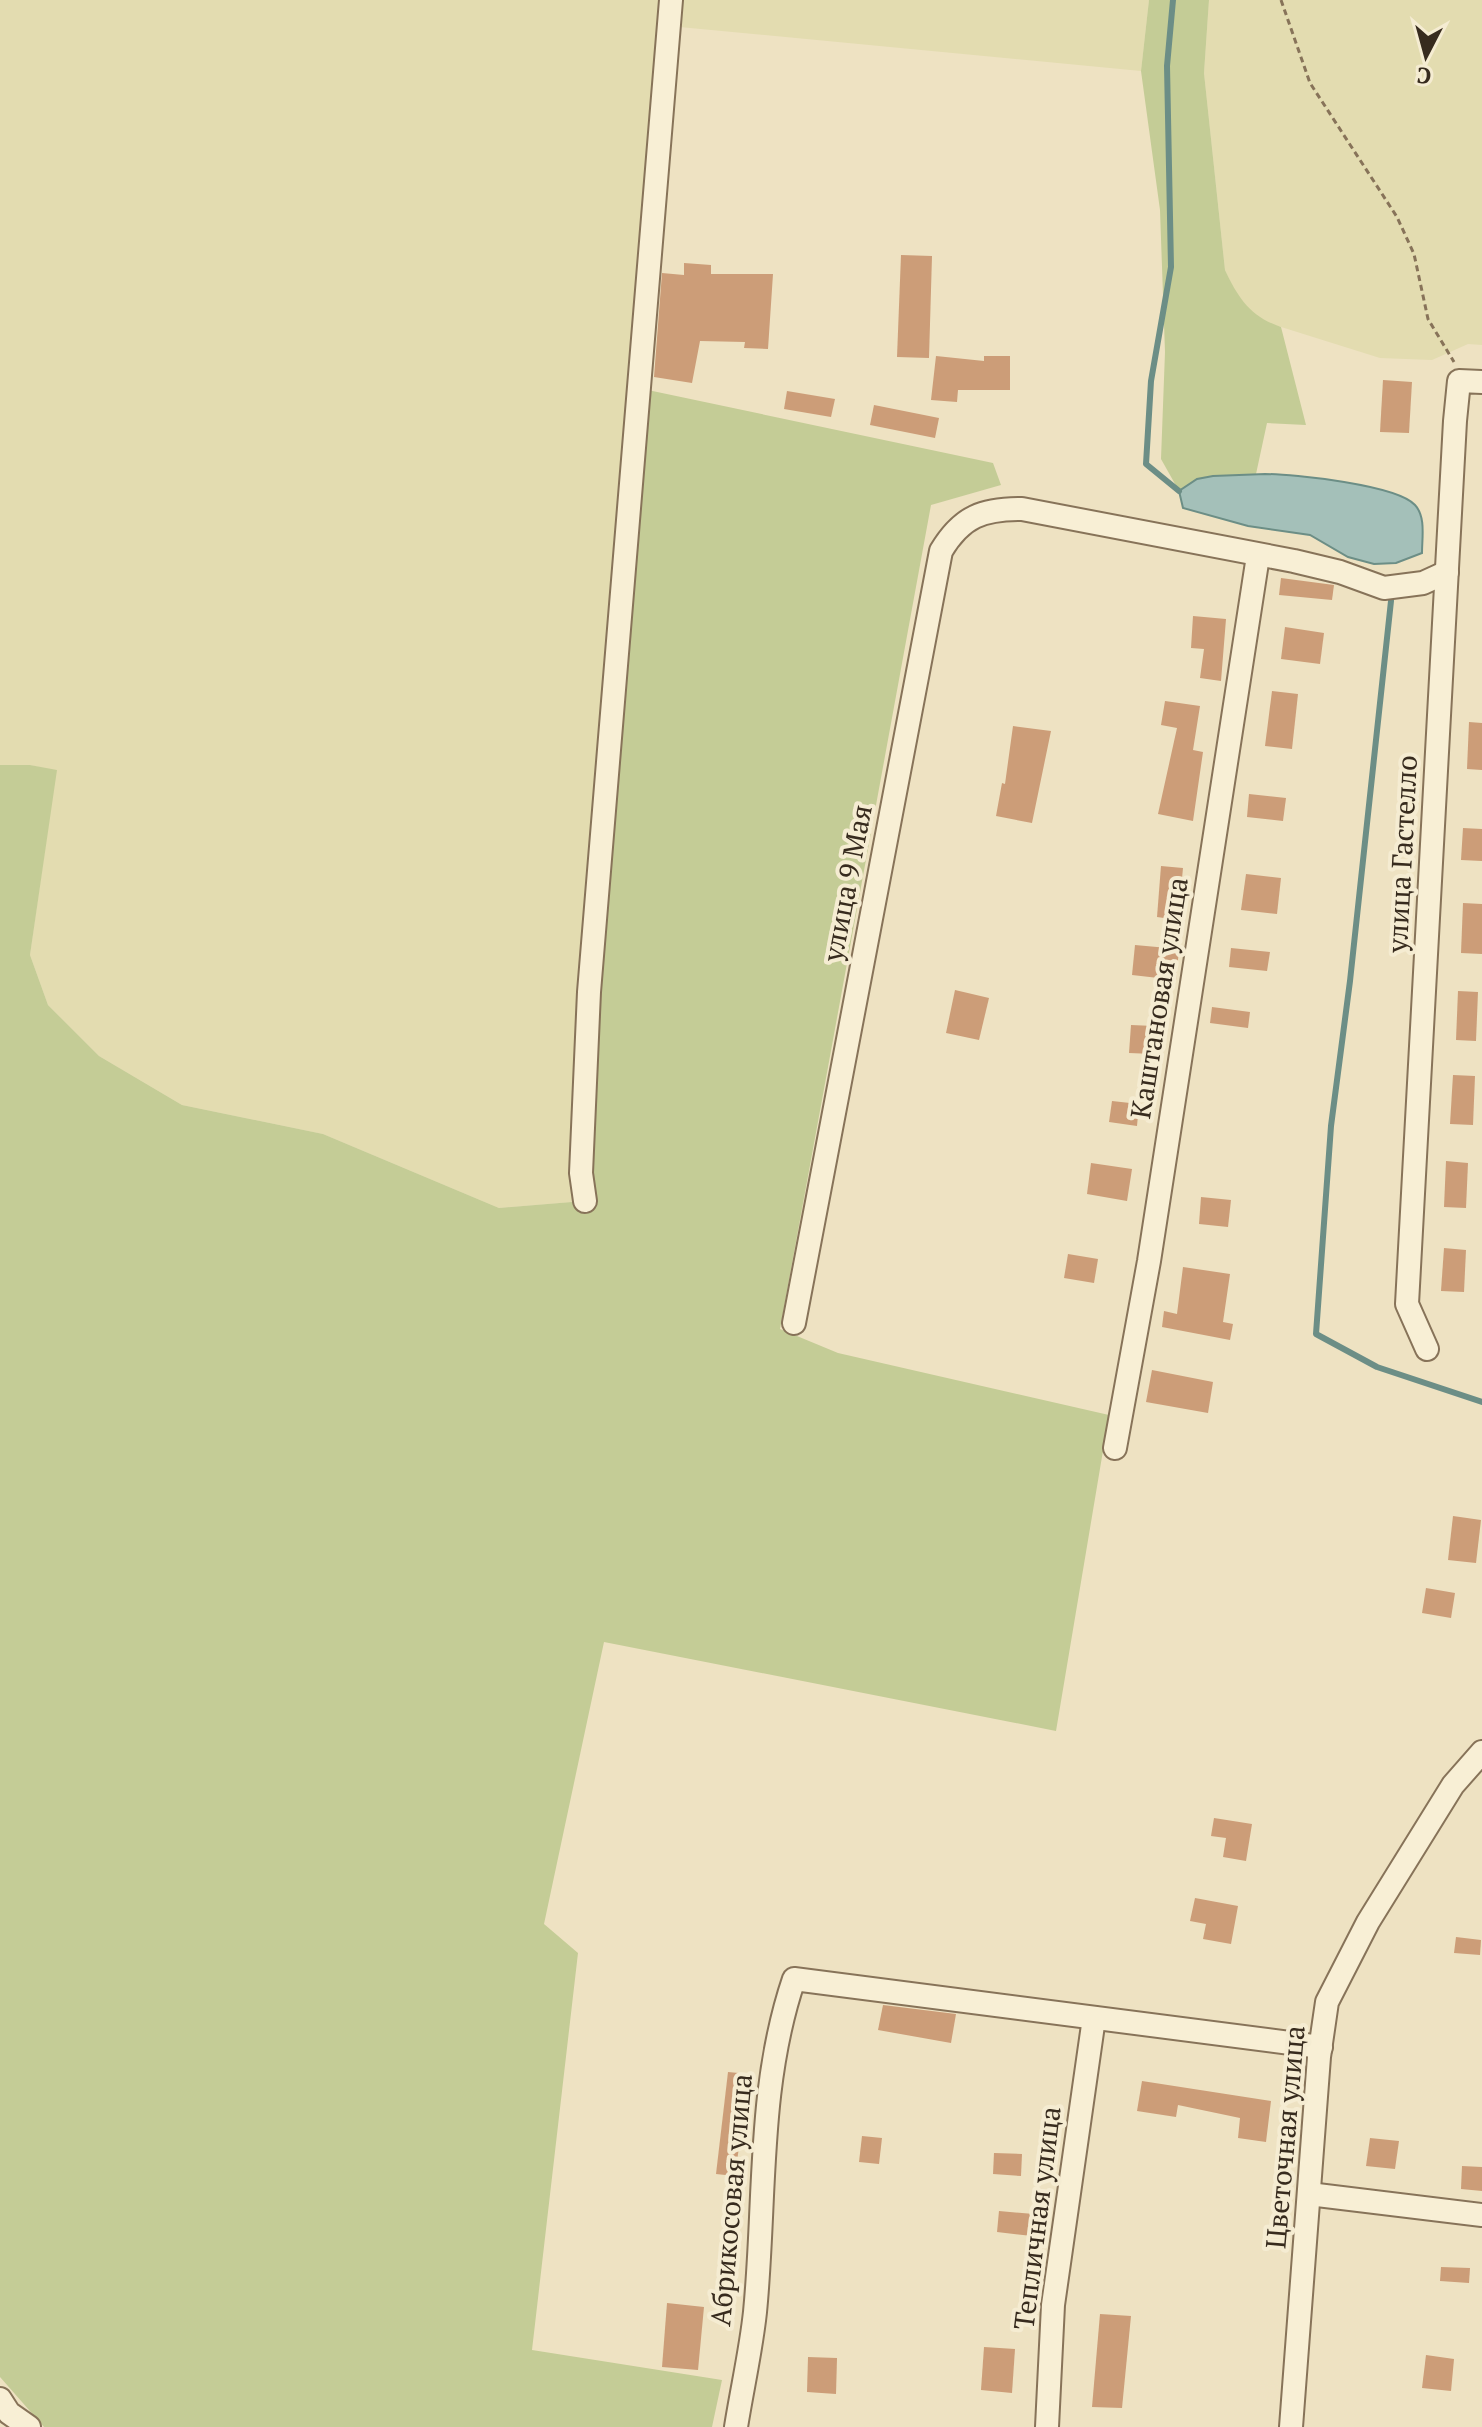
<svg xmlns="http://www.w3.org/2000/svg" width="1482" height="2427" font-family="'PT Serif',serif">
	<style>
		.farmland { fill: #e3dcb0 }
		.green { fill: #c4cc96 }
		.water { fill: #a4c0b9; stroke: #6c8e86; stroke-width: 2 }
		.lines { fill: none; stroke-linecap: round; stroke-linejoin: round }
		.stream { stroke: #6c8e86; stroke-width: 6 }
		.building { fill: #cc9d78 }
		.minor-casing { stroke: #877359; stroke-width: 26 }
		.path { stroke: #877359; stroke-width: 3; stroke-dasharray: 6 4; stroke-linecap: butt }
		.minor { stroke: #f8efd5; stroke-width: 22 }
		.labels { text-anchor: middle; stroke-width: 8; stroke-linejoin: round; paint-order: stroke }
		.street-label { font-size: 28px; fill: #372b1e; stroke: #f5ecd2 }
	</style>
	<rect width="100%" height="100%" fill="#eee2c2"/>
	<g class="farmland">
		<polygon points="0,0 1149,0 1141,71 669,26 585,1201 499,1208 323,1134 182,1105 99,1056 48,1005 30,955 56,771 30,765 0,765"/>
		<polygon points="1209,0 1482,0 1482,345 1468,344 1432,360 1380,358 1259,320 1236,294 1225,270 1204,73"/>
	</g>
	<g class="green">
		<path d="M1149,0H1209L1204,73L1225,270C1238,298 1251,317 1281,327L1306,425L1267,423L1256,474L1198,479L1179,491L1161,459L1165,352L1160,210L1141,71Z"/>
		<polygon points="643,389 993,463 1001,485 931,505 780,1329 838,1353 1109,1415 1056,1731 604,1642 544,1924 578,1953 532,2350 722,2380 712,2427 44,2427 0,2377 0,765 30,765 57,770 30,955 48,1005 99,1056 182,1105 323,1134 499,1208 584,1201"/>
	</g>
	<path class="water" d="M1265,474C1294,474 1397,485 1415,505C1426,517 1422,537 1422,553L1396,563L1374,564L1348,557L1310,535L1248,526L1183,508L1179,491L1197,479L1213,476Z"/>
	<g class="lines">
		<g class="stream">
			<polyline points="1173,0 1167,66 1171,267 1151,381 1146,464 1179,491"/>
			<polyline points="1391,601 1350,981 1331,1126 1316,1334 1377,1367 1482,1402"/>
		</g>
	</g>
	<g class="building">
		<polygon points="901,255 932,256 929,358 897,357"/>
		<polygon points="684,263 711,265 711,274 773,274 768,349 744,348 745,342 700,341 692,383 654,377 662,273 684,275"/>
		<polygon points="936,356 984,361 984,356 1010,356 1010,390 958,390 957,402 931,400"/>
		<polygon points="1383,380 1412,382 1409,433 1380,432"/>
		<polygon points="787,391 835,399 831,417 784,409"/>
		<polygon points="874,405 939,418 935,438 870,425"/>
		<polygon points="1281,578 1334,585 1332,600 1279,595"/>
		<polygon points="1193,616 1226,619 1221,681 1200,678 1204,649 1191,648"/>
		<polygon points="1285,627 1324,633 1320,664 1281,659"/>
		<polygon points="1272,691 1298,694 1292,749 1265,746"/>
		<polygon points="1165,701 1200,706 1193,750 1203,752 1193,821 1158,814 1177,728 1161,725"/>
		<polygon points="1469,722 1482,723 1482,770 1467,769"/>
		<polygon points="1013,726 1051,731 1032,823 996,816 1002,783 1005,784"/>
		<polygon points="1249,794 1286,798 1283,821 1247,817"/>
		<polygon points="1463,828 1482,829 1482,861 1461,860"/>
		<polygon points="1161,866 1183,868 1178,920 1157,917"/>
		<polygon points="1246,874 1281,878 1277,914 1241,910"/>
		<polygon points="1463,903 1482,904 1482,954 1461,953"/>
		<polygon points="1135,945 1179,949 1176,980 1132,975"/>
		<polygon points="1231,948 1270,952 1267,971 1229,967"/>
		<polygon points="955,990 989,998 979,1040 946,1033"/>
		<polygon points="1458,991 1478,992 1476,1041 1456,1040"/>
		<polygon points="1212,1007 1250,1012 1248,1028 1210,1023"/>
		<polygon points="1131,1025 1154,1026 1153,1054 1129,1053"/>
		<polygon points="1453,1075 1475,1076 1473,1125 1450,1124"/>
		<polygon points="1112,1101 1139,1104 1137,1126 1109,1122"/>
		<polygon points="1446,1161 1468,1163 1466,1208 1444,1207"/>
		<polygon points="1091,1163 1132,1169 1127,1201 1087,1194"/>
		<polygon points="1201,1197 1231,1200 1228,1227 1199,1224"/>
		<polygon points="1444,1248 1466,1250 1464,1292 1441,1291"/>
		<polygon points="1068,1254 1098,1259 1094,1283 1064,1278"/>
		<polygon points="1183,1267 1230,1274 1223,1322 1233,1324 1230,1340 1162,1327 1164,1311 1177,1314"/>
		<polygon points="1152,1370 1213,1382 1208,1413 1146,1402"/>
		<polygon points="1453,1516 1481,1520 1476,1563 1448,1560"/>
		<polygon points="1426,1588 1455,1593 1451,1618 1422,1613"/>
		<polygon points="1214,1818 1252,1824 1246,1861 1223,1857 1226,1838 1211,1836"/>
		<polygon points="1195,1898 1238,1906 1231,1944 1203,1939 1206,1924 1190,1921"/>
		<polygon points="1456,1937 1481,1940 1480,1955 1454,1953"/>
		<polygon points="883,2005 956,2014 951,2043 878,2030"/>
		<polygon points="728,2072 749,2074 735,2176 716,2174"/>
		<polygon points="1142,2081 1271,2101 1266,2142 1238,2138 1240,2118 1178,2105 1176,2117 1137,2111"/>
		<polygon points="862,2136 882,2138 879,2164 859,2162"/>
		<polygon points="1370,2138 1399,2141 1395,2169 1366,2166"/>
		<polygon points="994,2153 1022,2154 1021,2176 993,2174"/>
		<polygon points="1462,2166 1482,2167 1482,2191 1461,2189"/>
		<polygon points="999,2211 1034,2214 1032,2236 997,2232"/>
		<polygon points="1441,2267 1470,2268 1469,2283 1440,2281"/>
		<polygon points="667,2303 704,2307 698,2370 662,2367"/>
		<polygon points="1100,2314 1131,2316 1122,2408 1092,2407"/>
		<polygon points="984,2347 1015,2349 1012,2393 981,2390"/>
		<polygon points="1426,2355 1454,2359 1451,2391 1422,2388"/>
		<polygon points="808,2357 837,2358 836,2394 807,2392"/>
	</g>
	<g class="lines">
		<g class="minor-casing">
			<g id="minor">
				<polyline points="585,1201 581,1173 589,992 671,0"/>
				<path d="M794,1323L941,551C962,516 983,509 1022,509L1294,561L1340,572L1384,588L1423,583L1447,572"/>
				<polyline points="1427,1349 1407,1304 1455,421 1459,381 1482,382"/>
				<polyline points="1115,1448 1149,1261 1258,556"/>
				<polyline points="1309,2194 1482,2215"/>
				<polyline points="0,2399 9,2413 29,2427"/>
				<path d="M736,2427C742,2389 751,2350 755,2312C766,2200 757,2088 794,1979L1321,2047"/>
				<polyline points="1047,2427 1053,2305 1094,2018"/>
				<polyline points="1291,2427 1319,2057 1327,2002 1368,1922 1453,1785 1482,1752"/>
			</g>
		</g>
		<polyline class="path" points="1281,0 1310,83 1397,217 1414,254 1428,319 1454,362"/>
		<use href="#minor" class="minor"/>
	</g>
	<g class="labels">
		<g class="street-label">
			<text transform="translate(1402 854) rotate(-87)" y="10">улица Гастелло</text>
			<text transform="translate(847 883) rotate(-79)" y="10">улица 9 Мая</text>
			<text transform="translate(1159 998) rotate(-81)" y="10">Каштановая улица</text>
			<text transform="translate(1285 2137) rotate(-85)" y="10">Цветочная улица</text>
			<text transform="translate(731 2200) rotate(-85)" y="10">Абрикосовая улица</text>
			<text transform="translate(1037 2218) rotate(-83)" y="10">Тепличная улица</text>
		</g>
	</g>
	<g transform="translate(1426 56) rotate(186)" stroke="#f5ecd2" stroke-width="6" paint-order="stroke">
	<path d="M0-6L14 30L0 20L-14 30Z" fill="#372b1e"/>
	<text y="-12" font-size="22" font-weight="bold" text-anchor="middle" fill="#372b1e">С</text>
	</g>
</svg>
